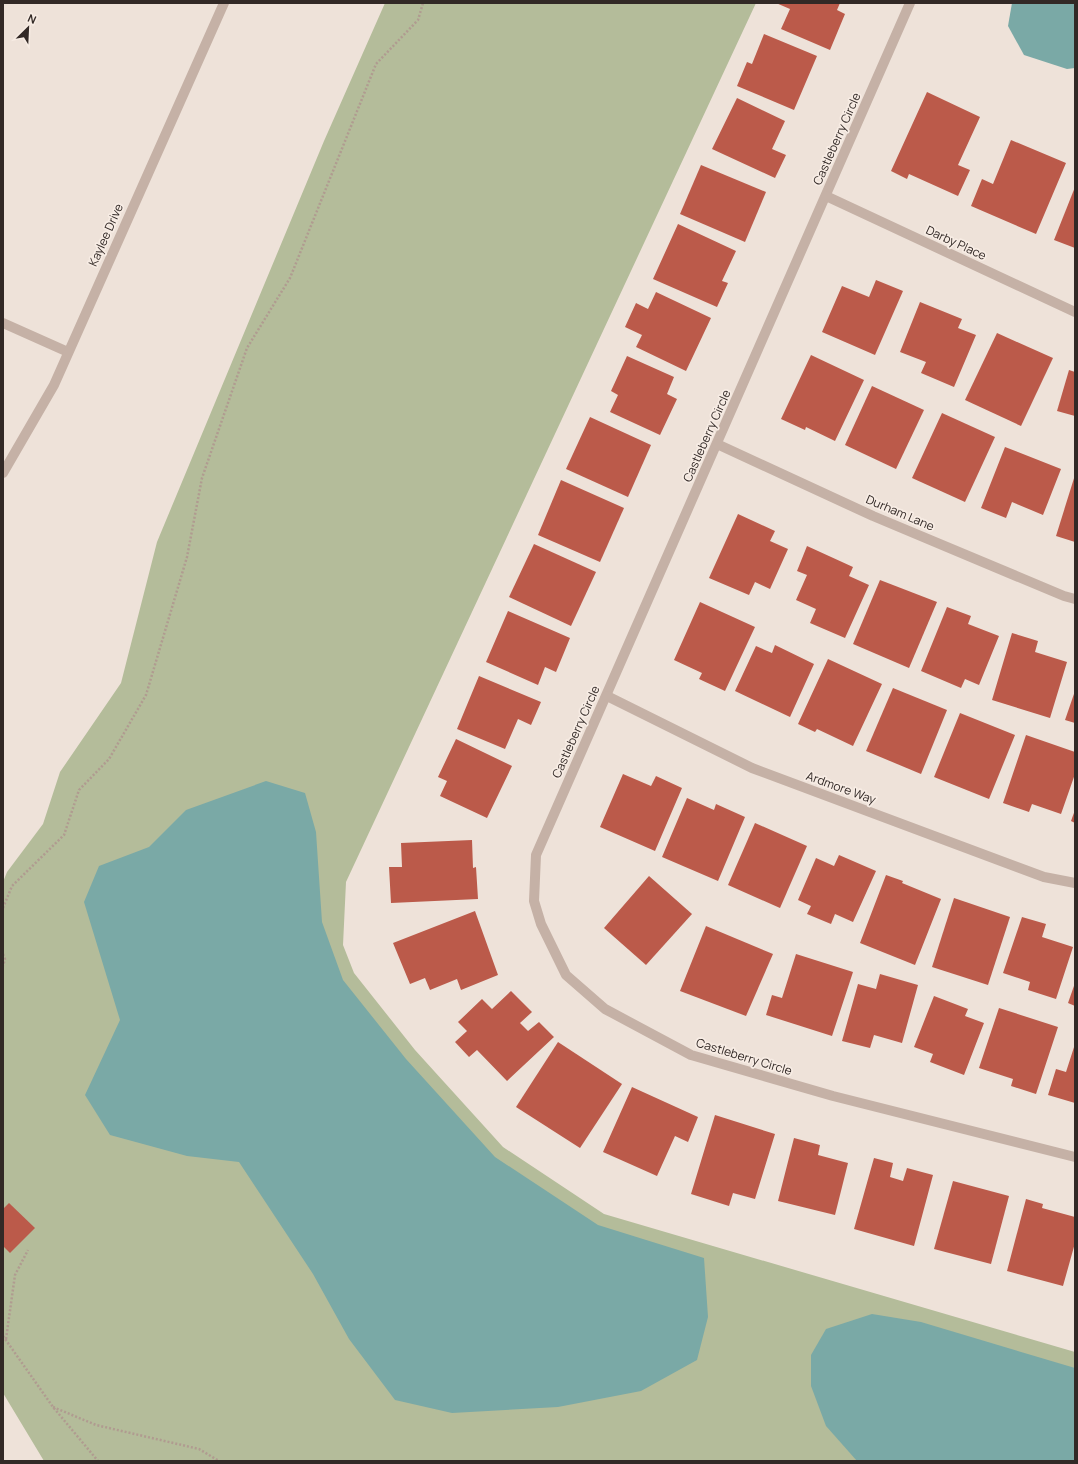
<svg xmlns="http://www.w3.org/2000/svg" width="1078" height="1464" font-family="Manrope,sans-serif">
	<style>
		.green { fill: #b4bc9a }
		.water { fill: #7aa9a6 }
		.building { fill: #bb5a4a }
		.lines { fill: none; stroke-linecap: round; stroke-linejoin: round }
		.path { stroke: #b09b90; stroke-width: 2.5; stroke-dasharray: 2 2; stroke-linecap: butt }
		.street { stroke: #c5b1a6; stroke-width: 10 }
		.labels { text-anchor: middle; stroke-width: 3.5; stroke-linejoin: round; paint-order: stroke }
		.street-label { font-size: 12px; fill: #322926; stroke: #f7ece4 }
	</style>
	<rect width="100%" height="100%" fill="#eee2d9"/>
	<polygon class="green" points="385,3 756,3 346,882 343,945 354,973 415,1050 503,1147 604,1214 1075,1352 1075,1461 44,1461 3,1393 3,882 7,872 43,824 60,772 121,683 157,542 324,141"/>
	<g class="water">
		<polygon points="1012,3 1075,3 1075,68 1067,69 1024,55 1008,26"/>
		<polygon points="266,781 305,793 316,832 322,922 343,980 406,1059 495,1157 598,1225 704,1258 708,1317 697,1360 641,1391 558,1407 452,1413 395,1400 349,1339 313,1274 239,1162 187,1156 110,1135 85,1095 120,1020 84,902 99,866 149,847 186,810"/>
		<polygon points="872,1314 921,1322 1075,1368 1075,1461 857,1461 826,1426 811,1386 811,1355 826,1329"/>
	</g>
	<g class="building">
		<polygon points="776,3 840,3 837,10 845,14 830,50 781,29 790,9"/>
		<polygon points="764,34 817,56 794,110 737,86 747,62 752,64"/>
		<polygon points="927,92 980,117 958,165 970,170 958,196 909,174 907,179 891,171"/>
		<polygon points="737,98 785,121 772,149 786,155 775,178 712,149"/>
		<polygon points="1011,140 1066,163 1036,234 971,206 982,179 993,184"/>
		<polygon points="701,165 766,192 745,242 680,214"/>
		<polygon points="1075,187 1075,248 1054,240"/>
		<polygon points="678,224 736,251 722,281 728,283 717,307 653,279"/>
		<polygon points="876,280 903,291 875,355 822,332 842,286 869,297"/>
		<polygon points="656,292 711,318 686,371 636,347 642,335 625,327 636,303 648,309"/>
		<polygon points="920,302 962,319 958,328 976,335 954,387 921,373 926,362 900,352"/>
		<polygon points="997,333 1053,358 1021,426 965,400"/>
		<polygon points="811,355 864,380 835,441 806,427 805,430 781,419"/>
		<polygon points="627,356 674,377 667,394 677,399 660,435 610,412 618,395 611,391"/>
		<polygon points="1069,370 1075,372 1075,416 1057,411"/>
		<polygon points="872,386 924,410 896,469 845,445"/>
		<polygon points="942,413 995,437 965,502 912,478"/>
		<polygon points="590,417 651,445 628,497 566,469"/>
		<polygon points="1005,447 1061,469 1043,515 1012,502 1006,518 981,508"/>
		<polygon points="1075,475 1075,542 1056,536"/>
		<polygon points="561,480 624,508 600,562 538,535"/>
		<polygon points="738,514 775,531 770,541 788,549 770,589 755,582 749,595 709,578"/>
		<polygon points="534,544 596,572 571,626 509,597"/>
		<polygon points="807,546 853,567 849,576 869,585 845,638 810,623 816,609 796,600 807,575 797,571"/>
		<polygon points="880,580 937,602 909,668 853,644"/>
		<polygon points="700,602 755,627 725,691 699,679 702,673 674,660"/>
		<polygon points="947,607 971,616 968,624 999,636 979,685 965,679 961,688 921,671"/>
		<polygon points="508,611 570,638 556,672 545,667 538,685 486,662"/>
		<polygon points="1012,633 1038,641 1035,652 1067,662 1050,718 992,700"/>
		<polygon points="775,645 814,664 790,717 735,691 756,646 772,653"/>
		<polygon points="828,659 882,684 853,746 817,729 815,732 798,724"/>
		<polygon points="479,676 541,702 531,725 518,719 505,749 457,729"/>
		<polygon points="893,688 947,710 921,774 866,751"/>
		<polygon points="1075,691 1075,723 1065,720"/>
		<polygon points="960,713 1015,735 989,799 934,777"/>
		<polygon points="1026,735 1075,752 1075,774 1061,814 1032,804 1029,812 1003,803"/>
		<polygon points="456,739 512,766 487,818 440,796 447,781 438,777"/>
		<polygon points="623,774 651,786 656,776 682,788 655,851 600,827"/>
		<polygon points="687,798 714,810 716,804 745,817 718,881 662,857"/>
		<polygon points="1075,810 1075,823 1071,821"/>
		<polygon points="755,823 807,846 780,908 728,885"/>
		<polygon points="472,840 473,868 476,867 478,899 391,903 389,867 402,867 401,843"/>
		<polygon points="839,855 876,871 853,922 835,914 831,924 807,914 811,906 798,900 816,858 834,866"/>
		<polygon points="886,875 903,881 902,883 941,899 915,965 860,943"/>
		<polygon points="649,876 692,914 646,965 604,928"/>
		<polygon points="954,898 1010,917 988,985 932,967"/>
		<polygon points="475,911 498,975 461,990 457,979 430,990 425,978 410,984 393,943"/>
		<polygon points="1022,917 1046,924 1042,937 1073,947 1056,999 1028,990 1030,982 1003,973"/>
		<polygon points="706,926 773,954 746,1016 680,991"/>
		<polygon points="796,954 853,972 832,1036 766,1015 772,995 782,998"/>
		<polygon points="880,974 918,985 902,1043 874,1035 870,1048 842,1041 858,984 876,989"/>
		<polygon points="1075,983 1075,1006 1068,1003"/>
		<polygon points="511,991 532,1012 520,1023 528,1031 539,1022 554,1037 507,1081 477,1050 469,1057 455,1042 467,1031 458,1022 482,999 492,1009"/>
		<polygon points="934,996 968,1009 965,1016 984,1023 964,1075 930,1062 933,1054 914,1047"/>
		<polygon points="999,1008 1058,1027 1036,1094 1011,1086 1013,1079 979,1068"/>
		<polygon points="558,1042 622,1084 580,1148 516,1107"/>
		<polygon points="1075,1044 1075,1103 1048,1095 1056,1069 1066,1072"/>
		<polygon points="632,1087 698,1117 688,1142 675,1136 657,1176 603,1152"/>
		<polygon points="715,1115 775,1134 755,1199 733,1193 729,1206 691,1194"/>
		<polygon points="794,1138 820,1145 818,1155 848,1163 835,1215 778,1201"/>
		<polygon points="874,1158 893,1163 890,1177 903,1181 907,1168 933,1175 914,1246 854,1229"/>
		<polygon points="953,1181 1009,1196 991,1264 934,1249"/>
		<polygon points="1026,1199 1043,1204 1042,1208 1075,1217 1075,1243 1063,1286 1007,1271"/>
		<polygon points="9,1203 35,1228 10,1253 3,1246 3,1209"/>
	</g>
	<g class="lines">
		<g class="path">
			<polyline points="3,908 12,886 64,835 79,790 109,759 146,695 187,557 202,478 247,348 290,278 376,64 418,20 423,3"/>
			<polyline points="3,954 5,959 3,966"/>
			<polyline points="3,1336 53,1407 98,1461"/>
			<polyline points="6,1339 15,1275 28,1250"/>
			<polyline points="53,1407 96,1425 199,1449 219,1461"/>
		</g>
		<g class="street">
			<polyline points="910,3 536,855 534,901 541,924 566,975 605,1009 691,1055 833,1096 1075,1157"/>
			<polyline points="826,196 1075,312"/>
			<polyline points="3,323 68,352"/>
			<polyline points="717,444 873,516 1064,596 1075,599"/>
			<polyline points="3,473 54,385 224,3"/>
			<polyline points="607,696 752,768 1044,877 1075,883"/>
		</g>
	</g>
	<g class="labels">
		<g class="street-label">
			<text transform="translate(837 139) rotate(-66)" y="4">Castleberry Circle</text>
			<text transform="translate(106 235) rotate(-66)" y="4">Kaylee Drive</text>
			<text transform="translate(956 243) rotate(25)" y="4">Darby Place</text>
			<text transform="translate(707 436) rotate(-66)" y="4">Castleberry Circle</text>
			<text transform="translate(900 513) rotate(23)" y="4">Durham Lane</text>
			<text transform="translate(576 732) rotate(-66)" y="4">Castleberry Circle</text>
			<text transform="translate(841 788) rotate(20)" y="4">Ardmore Way</text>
			<text transform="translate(744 1057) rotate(17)" y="4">Castleberry Circle</text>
		</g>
	</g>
	<rect width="1078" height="1464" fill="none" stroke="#322926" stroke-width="8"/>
	<g transform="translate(28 28) rotate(24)" stroke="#f7ece4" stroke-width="3" paint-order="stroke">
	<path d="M0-3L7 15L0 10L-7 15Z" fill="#322926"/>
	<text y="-6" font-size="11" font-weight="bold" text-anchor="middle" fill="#322926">N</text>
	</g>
</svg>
